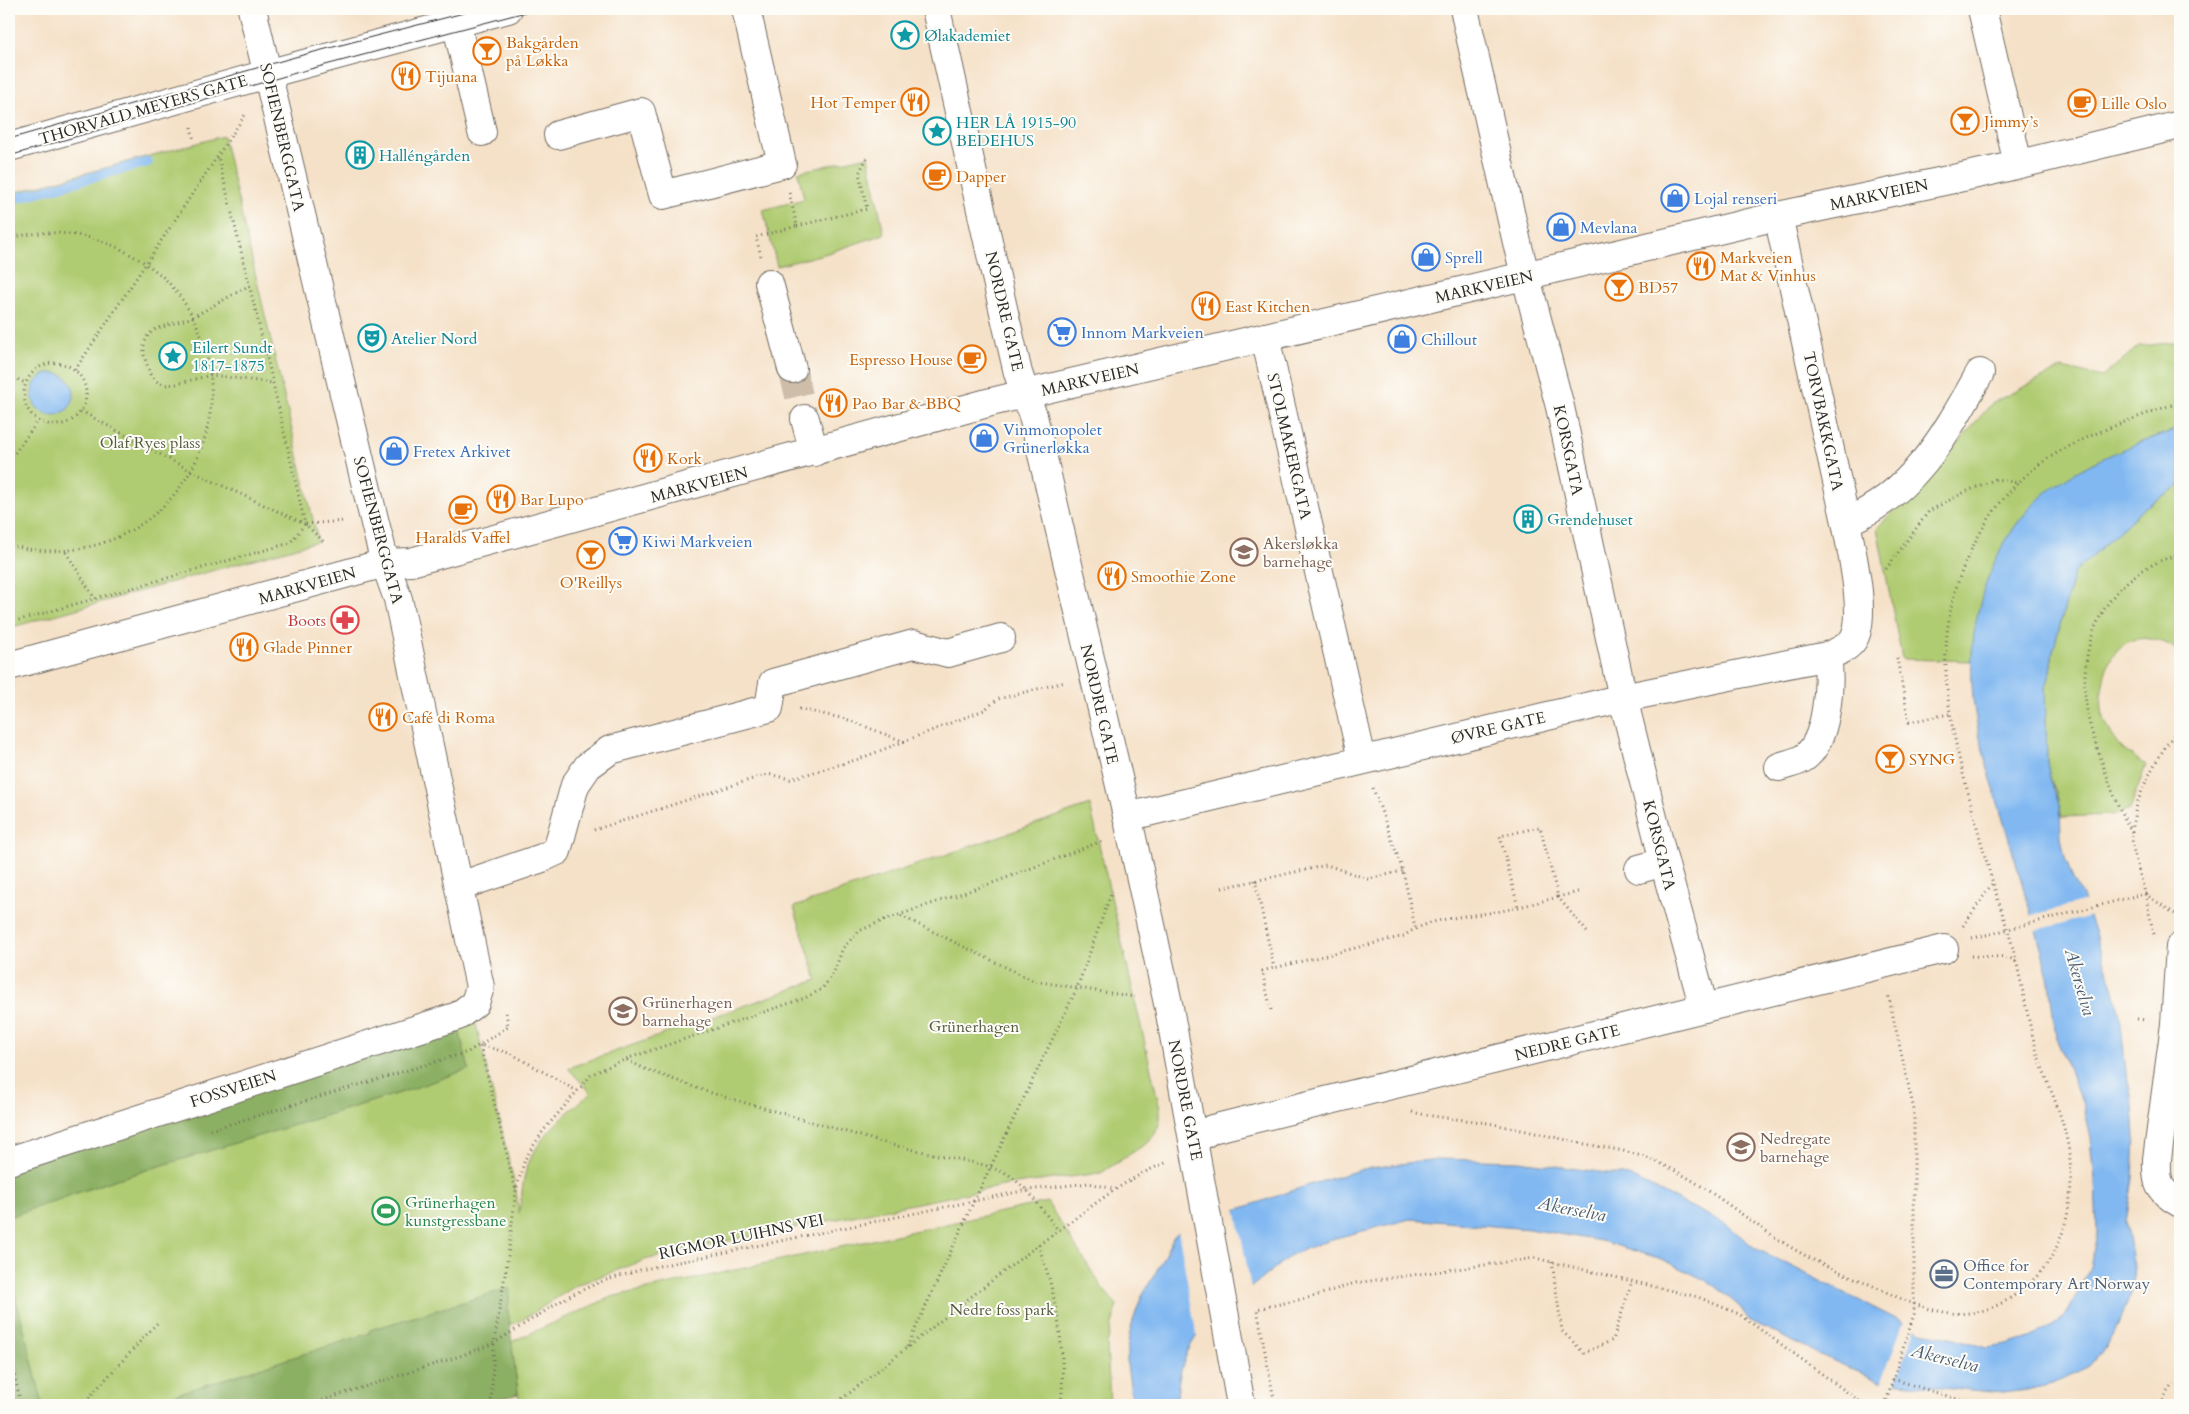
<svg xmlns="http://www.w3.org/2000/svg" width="2189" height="1414" font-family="Cardo,serif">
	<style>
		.green { fill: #b0cc72; stroke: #6e7c4e }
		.forest { fill: #8cb064; stroke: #5c6e48 }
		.water { fill: #81b8f1; stroke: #56728e }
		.pier { fill: #f5e1c8 }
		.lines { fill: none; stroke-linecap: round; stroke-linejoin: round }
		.stream { stroke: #81b8f1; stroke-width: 10 }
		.minor-tunnel { stroke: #cdbda9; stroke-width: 28; stroke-dasharray: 28 14; stroke-linecap: butt }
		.minor-casing { stroke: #726b62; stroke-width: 30 }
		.path { stroke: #726b62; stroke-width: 3; stroke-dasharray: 1 4; stroke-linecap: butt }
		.minor { stroke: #fff; stroke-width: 28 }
		.tram { stroke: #2b2b2b; stroke-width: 1 }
		.path-bridge { stroke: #726b62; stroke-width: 3; stroke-dasharray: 1 4; stroke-linecap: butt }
		.labels { text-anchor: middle; stroke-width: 4; stroke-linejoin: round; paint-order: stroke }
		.culture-label { font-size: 16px; fill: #0d838f; stroke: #fdfcf7; text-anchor: start }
		.food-label { font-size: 16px; fill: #c56008; stroke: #fdfcf7; text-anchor: start }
		.street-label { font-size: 16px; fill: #2b2b2b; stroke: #fdfcf7 }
		.shop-label { font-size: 16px; fill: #366cbe; stroke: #fdfcf7; text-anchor: start }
		.park-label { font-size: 16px; fill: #535b40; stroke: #fdfcf7 }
		.education-label { font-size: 16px; fill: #785e54; stroke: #fdfcf7; text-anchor: start }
		.health-label { font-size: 16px; fill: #be3a42; stroke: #fdfcf7; text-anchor: end }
		.leisure-label { font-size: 16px; fill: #27864d; stroke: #fdfcf7; text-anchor: start }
		.service-label { font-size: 16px; fill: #4e5e75; stroke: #fdfcf7; text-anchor: start }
		.water-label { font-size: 18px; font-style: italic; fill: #495c70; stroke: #fdfcf7 }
	</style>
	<rect width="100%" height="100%" fill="#fdfcf7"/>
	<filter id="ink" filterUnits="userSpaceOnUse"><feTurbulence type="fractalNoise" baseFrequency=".02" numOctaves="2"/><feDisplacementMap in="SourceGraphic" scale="10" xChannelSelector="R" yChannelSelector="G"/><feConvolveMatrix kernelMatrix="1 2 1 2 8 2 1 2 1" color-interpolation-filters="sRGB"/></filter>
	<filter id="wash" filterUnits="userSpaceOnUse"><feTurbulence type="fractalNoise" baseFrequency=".0096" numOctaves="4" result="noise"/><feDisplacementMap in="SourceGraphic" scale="20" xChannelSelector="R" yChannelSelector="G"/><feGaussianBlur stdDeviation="1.12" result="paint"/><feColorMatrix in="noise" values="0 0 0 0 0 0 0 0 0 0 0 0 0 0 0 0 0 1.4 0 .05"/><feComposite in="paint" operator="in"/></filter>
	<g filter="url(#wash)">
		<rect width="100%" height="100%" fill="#f5e1c8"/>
		<g class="green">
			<polygon points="223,136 318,541 9,628 9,194"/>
			<polygon points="868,156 884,234 828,253 777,266 763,210 804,199 798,172"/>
			<path d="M2180,342V428C2166,433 2151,438 2137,444C2115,453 2093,469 2071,481C2061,487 2047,492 2038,500C1995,541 1975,603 1972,661L1902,659L1877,528L1959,442L1992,403L2062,368L2102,377L2139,346Z"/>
			<path d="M2180,485V652C2143,626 2110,638 2103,684C2102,692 2101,702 2102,710C2104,722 2112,736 2119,745C2125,753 2138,759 2146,765L2130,809L2113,815L2062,817L2056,791L2050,779L2047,762L2045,688L2049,678L2053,651L2074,573L2144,508Z"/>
			<path d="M1090,805L1160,1109V1122L1155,1134L1147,1143L1101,1173L1008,1185L692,1248L645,1260L577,1285L519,1322L513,1324L510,1322L511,1342L611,1297L1047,1202L1103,1289L1117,1305L1107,1344L1110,1405H520L511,1343L247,1405H9V1161L473,1012L516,1190L519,1213C521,1202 522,1189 524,1178C532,1141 563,1116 591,1093L568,1068L817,980L794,907Z"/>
		</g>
		<g class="forest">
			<polygon points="458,1026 469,1069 403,1092 114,1180 9,1217 9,1170"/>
			<polygon points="9,1270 43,1405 9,1405"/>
			<polygon points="510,1288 508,1311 518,1394 479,1405 142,1405 370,1333 370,1330"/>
		</g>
		<g class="water">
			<circle cx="53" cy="394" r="21"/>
			<path d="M2180,428V485L2144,508L2074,573L2053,651L2049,678L2045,688L2047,762L2050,779L2060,806L2061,837L2065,858L2073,879L2082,896L2113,986L2120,1015L2126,1072L2133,1104L2135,1136L2133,1179L2126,1222L2134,1266L2132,1289L2122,1317L2104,1349L2089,1366L2052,1384L2027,1390L2002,1393L1879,1381L1818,1354L1749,1320L1740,1307L1713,1284L1662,1259L1601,1241L1529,1229L1410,1219L1328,1240L1291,1255L1209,1321C1186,1345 1177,1372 1177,1405H1133L1127,1365V1349L1131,1327L1141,1297L1156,1272L1174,1236L1180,1231L1195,1222L1242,1208L1309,1185L1363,1169L1437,1159L1519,1161L1629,1176L1726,1224L1755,1248L1922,1332L1955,1338L1987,1348L2007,1345L2030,1338L2050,1327L2064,1317L2077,1294L2090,1267L2097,1234L2095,1179L2091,1139L2084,1106L2056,1038L2049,981L2041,947C2027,901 2014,855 2000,810C1988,769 1974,727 1972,685C1968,619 1990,545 2039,499C2076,464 2134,445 2180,428Z"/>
		</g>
		<g class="pier">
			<polygon points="2087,901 2092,916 2033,931 2029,916"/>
			<polygon points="1236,1208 1251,1289 1211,1323 1197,1338 1178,1229 1194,1220"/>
			<polygon points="1904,1320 1916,1326 1895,1386 1881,1384"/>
		</g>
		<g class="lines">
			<polyline class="stream" points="9,200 148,162"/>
		</g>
	</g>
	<g filter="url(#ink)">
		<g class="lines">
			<polyline class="minor-tunnel" points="792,369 805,419"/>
			<g class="minor-casing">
				<g id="minor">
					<polyline points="936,9 1005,317 1018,373 1033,416 1129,824 1169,1008 1241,1405"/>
					<polyline points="1464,9 1518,247 1560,407 1623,698 1664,862 1704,1008"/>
					<polyline points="1982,9 2018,164"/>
					<polyline points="456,22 482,132"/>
					<polyline points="558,135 641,112 663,195 782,164 746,9"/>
					<polyline points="9,147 267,74 508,9"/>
					<polyline points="769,283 792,369"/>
					<polyline points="1265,337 1362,759"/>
					<polyline points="805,419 814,452"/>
					<path d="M1846,522C1914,493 1945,435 1980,373"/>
					<polyline points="9,666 385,563 411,562 991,402 1778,216 1991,171 2180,125"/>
					<path d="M1779,767C1786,764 1795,763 1802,759C1828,744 1831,682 1827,656"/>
					<path d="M1127,817L1623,698L1827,656C1836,652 1847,649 1853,640C1868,618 1851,549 1846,522L1778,216"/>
					<polyline points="1639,869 1664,862"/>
					<polyline points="460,886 542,858 557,851 575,785 588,766 610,750 769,708 773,683 914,644 948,653 1001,638"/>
					<path d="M2180,947L2175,1024L2157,1159C2156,1183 2158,1191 2180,1203"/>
					<polyline points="1193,1141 1212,1129 1944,949"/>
					<polyline points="9,1161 458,1016 475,1003 480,987 398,599 385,563 373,515 252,9"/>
				</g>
			</g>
			<g class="path">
				<polyline points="191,127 194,141"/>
				<polyline points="797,226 867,209 859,173 868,156"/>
				<path d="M9,239C45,227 93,233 126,252C139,259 152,267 163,277C182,295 196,319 204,344C241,467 132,578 9,545"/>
				<polyline points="761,256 756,237 797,226 789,192"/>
				<polyline points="250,285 193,317 156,329 148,335 144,344 144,355 150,374 156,381 165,385 176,384 211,375 273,383"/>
				<circle cx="55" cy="394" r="31"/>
				<polyline points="75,370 245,115"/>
				<polyline points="9,375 25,383"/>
				<polyline points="81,411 191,471 305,524 325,543"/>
				<polyline points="9,461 38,421"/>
				<polyline points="306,524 344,521"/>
				<polyline points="66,552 95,599"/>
				<polyline points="1886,569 1929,511 1965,492 1996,479 2018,483"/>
				<polyline points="9,623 290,543 305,524 273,383 218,156"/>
				<polyline points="1897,658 1909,722 1949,714"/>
				<polyline points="799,709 846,719 905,742"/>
				<polyline points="1373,788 1403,871 1415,927"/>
				<polyline points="594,830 768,774 790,779 859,759 984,710 998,699 1065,682"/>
				<path d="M2132,832C2119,811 2111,788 2103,765C2096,745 2088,724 2086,703C2078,633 2111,573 2180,554"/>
				<polyline points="1255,880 1274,968"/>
				<polyline points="1222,888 1327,865 1368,879 1403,871"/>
				<polyline points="1578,892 1558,897 1587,932"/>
				<polyline points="2135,896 2145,894 2178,916"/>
				<polyline points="901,916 1034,981 1135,997"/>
				<polyline points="1963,926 1992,884"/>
				<path d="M2154,934C2150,920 2148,907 2145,893C2140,873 2132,854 2132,833C2134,794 2158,756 2180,726"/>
				<polyline points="1972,938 1986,935"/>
				<polyline points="1971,956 2008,957 2018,963"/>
				<path d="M1271,1010L1262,971L1404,936C1430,916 1470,917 1501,911C1520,907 1539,902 1558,897L1540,827L1500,836L1518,907"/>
				<polyline points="2137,1019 2146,1020"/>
				<polyline points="627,1060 645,1069 708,1092 892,1145 985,1165 1008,1174 1027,1190 1058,1230"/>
				<path d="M1412,1112C1437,1118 1462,1119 1488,1123C1518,1129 1549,1136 1580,1143C1599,1147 1619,1149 1638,1155C1695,1172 1747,1223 1799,1252C1821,1265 1845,1274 1869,1284C1930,1313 1976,1334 2033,1280C2072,1243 2078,1179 2064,1128C2058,1106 2049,1086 2041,1064C2026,1021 2022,975 2008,931C1994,888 1981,844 1970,800C1943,702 1928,620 1983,528C2002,496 2029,468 2062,450C2099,430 2140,416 2180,402"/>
				<polyline points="210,1130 468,1052 508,1027 506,1010"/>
				<polyline points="515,1188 480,1045 512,1054 577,1091"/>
				<path d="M1038,1245C1057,1295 1066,1351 1061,1405"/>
				<polyline points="1552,1262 1562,1331 1584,1353 1613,1340 1632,1281"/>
				<polyline points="907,1347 974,1201 1077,988 1112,891"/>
				<polyline points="9,1351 21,1405"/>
				<polyline points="1893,1379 1976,1405"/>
				<polyline points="82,1405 159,1321"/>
				<polyline points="308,1405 463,1355 494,1343 569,1296 600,1282 640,1270 1027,1190 1089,1183 1114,1189"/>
				<polyline points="491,1405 494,1343 508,1256 516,1190 525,1159 543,1131 592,1074 626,1059 805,998 822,989 834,972 843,948 859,931 884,920 998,881 1102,841"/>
				<path d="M834,1405C909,1347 982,1286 1059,1230C1094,1205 1127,1177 1168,1162"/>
				<polyline points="1275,1405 1257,1309 1312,1297 1355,1283 1535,1258 1698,1297 1739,1314 1865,1405"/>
				<polyline points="1885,1405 1914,1314 1914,1110 1888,994"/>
				<polyline points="2162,1405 2167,1391 2173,1383 2180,1382"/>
			</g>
			<use href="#minor" class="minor"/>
			<g class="tram">
				<polyline points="9,139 295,57 479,9"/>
				<polyline points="9,156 299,72 537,9"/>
			</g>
			<polyline class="path-bridge" points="1986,935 2135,896"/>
		</g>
	</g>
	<defs>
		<g id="sight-ring" transform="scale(1.4375)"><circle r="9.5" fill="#fdfcf7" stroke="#0f9aa8" stroke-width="1.5"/><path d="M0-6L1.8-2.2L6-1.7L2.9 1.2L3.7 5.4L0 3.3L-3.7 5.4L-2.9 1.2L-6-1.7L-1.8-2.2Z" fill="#0f9aa8"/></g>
		<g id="bar-ring" transform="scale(1.4375)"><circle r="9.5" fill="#fdfcf7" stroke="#e8710a" stroke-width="1.5"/><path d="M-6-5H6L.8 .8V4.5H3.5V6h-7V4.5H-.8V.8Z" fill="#e8710a"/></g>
		<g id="restaurant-ring" transform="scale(1.4375)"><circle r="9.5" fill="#fdfcf7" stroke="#e8710a" stroke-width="1.5"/><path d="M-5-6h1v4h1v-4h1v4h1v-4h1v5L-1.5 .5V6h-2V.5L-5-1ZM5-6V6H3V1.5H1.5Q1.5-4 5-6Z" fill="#e8710a"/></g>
		<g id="cafe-ring" transform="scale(1.4375)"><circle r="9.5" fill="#fdfcf7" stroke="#e8710a" stroke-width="1.5"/><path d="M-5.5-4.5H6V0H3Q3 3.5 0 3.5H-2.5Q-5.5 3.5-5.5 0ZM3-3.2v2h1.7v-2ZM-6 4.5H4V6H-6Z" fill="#e8710a"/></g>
		<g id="building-ring" transform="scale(1.4375)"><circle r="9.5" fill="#fdfcf7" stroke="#0f9aa8" stroke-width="1.5"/><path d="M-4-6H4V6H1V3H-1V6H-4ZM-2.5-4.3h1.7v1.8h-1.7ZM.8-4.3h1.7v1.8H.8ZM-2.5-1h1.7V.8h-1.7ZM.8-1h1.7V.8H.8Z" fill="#0f9aa8"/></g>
		<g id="shop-ring" transform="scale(1.4375)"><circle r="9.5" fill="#fdfcf7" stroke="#3f7fe0" stroke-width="1.5"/><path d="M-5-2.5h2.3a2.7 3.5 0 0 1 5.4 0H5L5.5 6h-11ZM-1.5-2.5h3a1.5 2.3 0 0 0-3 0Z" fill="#3f7fe0"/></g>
		<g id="supermarket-ring" transform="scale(1.4375)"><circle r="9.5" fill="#fdfcf7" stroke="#3f7fe0" stroke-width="1.5"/><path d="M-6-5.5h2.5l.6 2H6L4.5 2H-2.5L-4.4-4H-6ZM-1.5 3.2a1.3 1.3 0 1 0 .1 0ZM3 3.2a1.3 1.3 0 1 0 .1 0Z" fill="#3f7fe0"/></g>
		<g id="theatre-ring" transform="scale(1.4375)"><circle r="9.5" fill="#fdfcf7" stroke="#0f9aa8" stroke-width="1.5"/><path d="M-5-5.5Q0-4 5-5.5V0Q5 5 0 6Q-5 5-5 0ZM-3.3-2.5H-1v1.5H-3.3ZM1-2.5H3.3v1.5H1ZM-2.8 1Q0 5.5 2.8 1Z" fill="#0f9aa8"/></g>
		<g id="school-ring" transform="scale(1.4375)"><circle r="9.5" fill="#fdfcf7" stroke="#8d6e63" stroke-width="1.5"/><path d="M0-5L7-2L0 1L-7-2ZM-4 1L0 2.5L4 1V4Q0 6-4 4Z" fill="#8d6e63"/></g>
		<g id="pharmacy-ring" transform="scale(1.4375)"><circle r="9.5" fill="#fdfcf7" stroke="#e0444e" stroke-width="1.5"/><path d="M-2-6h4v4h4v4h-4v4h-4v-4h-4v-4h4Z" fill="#e0444e"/></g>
		<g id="stadium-ring" transform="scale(1.4375)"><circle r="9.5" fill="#fdfcf7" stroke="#2e9e5b" stroke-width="1.5"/><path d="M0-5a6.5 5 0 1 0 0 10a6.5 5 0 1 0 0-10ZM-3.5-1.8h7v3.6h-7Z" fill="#2e9e5b"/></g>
		<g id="office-ring" transform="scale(1.4375)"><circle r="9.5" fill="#fdfcf7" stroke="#5c6f8a" stroke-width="1.5"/><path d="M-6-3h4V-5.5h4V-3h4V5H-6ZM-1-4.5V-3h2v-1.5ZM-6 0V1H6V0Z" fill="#5c6f8a"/></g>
	</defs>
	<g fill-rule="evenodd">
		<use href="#sight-ring" x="905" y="35"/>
		<use href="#bar-ring" x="487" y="51"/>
		<use href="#restaurant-ring" x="406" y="76"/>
		<use href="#restaurant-ring" x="915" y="102"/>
		<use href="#cafe-ring" x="2082" y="103"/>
		<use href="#bar-ring" x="1965" y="121"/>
		<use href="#sight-ring" x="937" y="131"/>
		<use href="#building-ring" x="360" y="155"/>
		<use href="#cafe-ring" x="937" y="176"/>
		<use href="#shop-ring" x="1675" y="198"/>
		<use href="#shop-ring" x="1561" y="227"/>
		<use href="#shop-ring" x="1426" y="257"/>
		<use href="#restaurant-ring" x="1701" y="266"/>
		<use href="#bar-ring" x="1619" y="287"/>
		<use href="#restaurant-ring" x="1206" y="306"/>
		<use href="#supermarket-ring" x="1062" y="332"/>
		<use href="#theatre-ring" x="372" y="338"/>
		<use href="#shop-ring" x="1402" y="339"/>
		<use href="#sight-ring" x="173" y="356"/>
		<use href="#cafe-ring" x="972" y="359"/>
		<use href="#restaurant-ring" x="833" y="403"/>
		<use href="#shop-ring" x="984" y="438"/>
		<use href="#shop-ring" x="394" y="451"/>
		<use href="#restaurant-ring" x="648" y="458"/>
		<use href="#restaurant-ring" x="501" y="499"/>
		<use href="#cafe-ring" x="463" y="510"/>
		<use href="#building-ring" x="1528" y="519"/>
		<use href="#supermarket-ring" x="623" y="541"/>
		<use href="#school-ring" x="1244" y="552"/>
		<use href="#bar-ring" x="591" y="555"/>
		<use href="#restaurant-ring" x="1112" y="576"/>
		<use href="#pharmacy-ring" x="345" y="620"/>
		<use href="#restaurant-ring" x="244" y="647"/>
		<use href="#restaurant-ring" x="383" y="717"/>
		<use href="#bar-ring" x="1890" y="759"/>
		<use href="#school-ring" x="623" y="1011"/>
		<use href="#school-ring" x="1741" y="1147"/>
		<use href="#stadium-ring" x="386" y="1211"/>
		<use href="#office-ring" x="1944" y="1274"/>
	</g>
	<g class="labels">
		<g class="culture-label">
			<text x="924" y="41">Ølakademiet</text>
			<text x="956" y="128">HER LÅ 1915-90<tspan x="956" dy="18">BEDEHUS</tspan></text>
			<text x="379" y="161">Halléngården</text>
			<text x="391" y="344">Atelier Nord</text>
			<text x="192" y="353">Eilert Sundt<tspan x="192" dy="18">1817-1875</tspan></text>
			<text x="1547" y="525">Grendehuset</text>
		</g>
		<g class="food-label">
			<text x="506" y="48">Bakgården<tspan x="506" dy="18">på Løkka</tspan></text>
			<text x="425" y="82">Tijuana</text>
			<text x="896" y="108" text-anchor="end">Hot Temper</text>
			<text x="2101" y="109">Lille Oslo</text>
			<text x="1984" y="127">Jimmy’s</text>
			<text x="956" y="182">Dapper</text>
			<text x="1720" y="263">Markveien<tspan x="1720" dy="18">Mat &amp; Vinhus</tspan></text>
			<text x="1638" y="293">BD57</text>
			<text x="1225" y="312">East Kitchen</text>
			<text x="953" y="365" text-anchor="end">Espresso House</text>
			<text x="852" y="409">Pao Bar &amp; BBQ</text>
			<text x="667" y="464">Kork</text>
			<text x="520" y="505">Bar Lupo</text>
			<text x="463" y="543" text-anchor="middle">Haralds Vaffel</text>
			<text x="1131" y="582">Smoothie Zone</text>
			<text x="591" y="588" text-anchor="middle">O'Reillys</text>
			<text x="263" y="653">Glade Pinner</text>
			<text x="402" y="723">Café di Roma</text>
			<text x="1909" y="765">SYNG</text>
		</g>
		<g class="street-label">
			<text transform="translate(143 109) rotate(-16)" y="6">THORVALD MEYERS GATE</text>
			<text transform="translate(283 137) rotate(77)" y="6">SOFIENBERGGATA</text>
			<text transform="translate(1879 194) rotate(-12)" y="6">MARKVEIEN</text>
			<text transform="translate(1484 286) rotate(-13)" y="6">MARKVEIEN</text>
			<text transform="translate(1005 311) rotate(77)" y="6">NORDRE GATE</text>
			<text transform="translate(1090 379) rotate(-13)" y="6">MARKVEIEN</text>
			<text transform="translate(1824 421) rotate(78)" y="6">TORVBAKKGATA</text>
			<text transform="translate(1290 446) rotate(77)" y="6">STOLMAKERGATA</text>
			<text transform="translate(1569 450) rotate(78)" y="6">KORSGATA</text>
			<text transform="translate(699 484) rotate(-15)" y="6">MARKVEIEN</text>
			<text transform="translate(379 530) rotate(75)" y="6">SOFIENBERGGATA</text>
			<text transform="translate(307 585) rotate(-16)" y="6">MARKVEIEN</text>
			<text transform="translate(1100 704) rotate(77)" y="6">NORDRE GATE</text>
			<text transform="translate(1498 727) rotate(-13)" y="6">ØVRE GATE</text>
			<text transform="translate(1660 845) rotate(76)" y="6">KORSGATA</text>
			<text transform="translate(1567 1042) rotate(-14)" y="6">NEDRE GATE</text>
			<text transform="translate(233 1088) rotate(-18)" y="6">FOSSVEIEN</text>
			<text transform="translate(1186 1100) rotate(79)" y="6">NORDRE GATE</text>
			<text transform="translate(741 1236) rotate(-12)" y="6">RIGMOR LUIHNS VEI</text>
		</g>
		<g class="shop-label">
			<text x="1694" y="204">Lojal renseri</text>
			<text x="1580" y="233">Mevlana</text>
			<text x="1445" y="263">Sprell</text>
			<text x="1081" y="338">Innom Markveien</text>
			<text x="1421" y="345">Chillout</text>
			<text x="1003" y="435">Vinmonopolet<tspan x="1003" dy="18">Grünerløkka</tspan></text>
			<text x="413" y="457">Fretex Arkivet</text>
			<text x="642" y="547">Kiwi Markveien</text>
		</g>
		<g class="park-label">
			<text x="150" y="448">Olaf Ryes plass</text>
			<text x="974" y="1032">Grünerhagen</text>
			<text x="1002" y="1315">Nedre foss park</text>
		</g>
		<g class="education-label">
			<text x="1263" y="549">Akersløkka<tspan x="1263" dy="18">barnehage</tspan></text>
			<text x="642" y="1008">Grünerhagen<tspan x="642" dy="18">barnehage</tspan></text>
			<text x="1760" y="1144">Nedregate<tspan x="1760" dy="18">barnehage</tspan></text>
		</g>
		<g class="health-label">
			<text x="326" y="626">Boots</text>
		</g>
		<g class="leisure-label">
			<text x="405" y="1208">Grünerhagen<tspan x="405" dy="18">kunstgressbane</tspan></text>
		</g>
		<g class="service-label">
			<text x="1963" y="1271">Office for<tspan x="1963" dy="18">Contemporary Art Norway</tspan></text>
		</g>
		<g class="water-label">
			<text transform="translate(2080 982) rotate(74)" y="6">Akerselva</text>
			<text transform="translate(1572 1209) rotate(11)" y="6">Akerselva</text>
			<text transform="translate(1945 1358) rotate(14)" y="6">Akerselva</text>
		</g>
	</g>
	<rect width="2189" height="1414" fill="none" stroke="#fdfcf7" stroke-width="30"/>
</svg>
